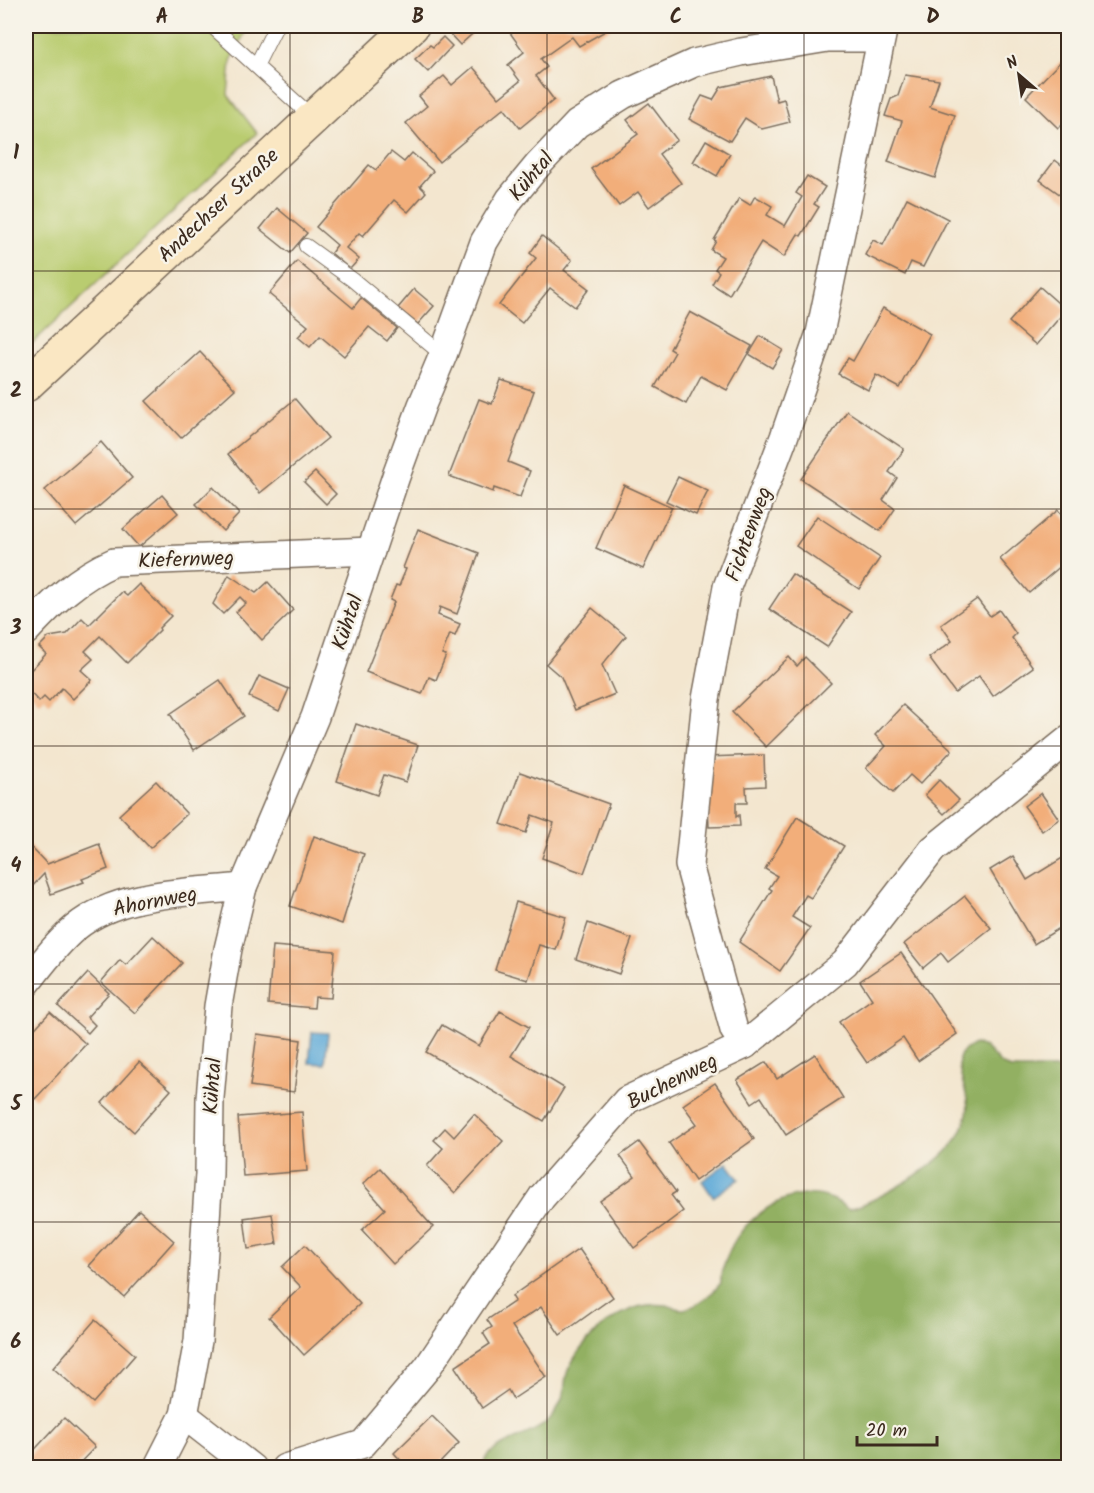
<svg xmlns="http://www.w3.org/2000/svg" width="1094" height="1493" font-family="Kalam,sans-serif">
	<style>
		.green { fill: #b9cc70; stroke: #7a7b47; stroke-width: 1.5 }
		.forest { fill: #92b062; stroke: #666d40; stroke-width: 1.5 }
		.water { fill: #5faad8; stroke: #4d6a7b; stroke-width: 1.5 }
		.building { fill: #f2ae7a }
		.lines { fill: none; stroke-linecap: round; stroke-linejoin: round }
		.lane-casing { stroke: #7b6c5c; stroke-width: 16 }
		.street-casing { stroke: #7b6c5c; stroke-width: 30 }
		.secondary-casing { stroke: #7b6c5c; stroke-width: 36 }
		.lane { stroke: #fff; stroke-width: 14 }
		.street { stroke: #fff; stroke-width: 27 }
		.secondary { stroke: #fae7c3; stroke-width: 33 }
		.grid { fill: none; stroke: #3b2a1e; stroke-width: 1.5; stroke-opacity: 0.55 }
		.labels { text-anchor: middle; stroke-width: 5; stroke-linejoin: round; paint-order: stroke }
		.street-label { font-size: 21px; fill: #3b2a1e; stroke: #f7f3e8 }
		.neatline { fill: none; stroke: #3b2a1e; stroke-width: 2 }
		.grid-label { font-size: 20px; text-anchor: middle; font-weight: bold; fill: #3b2a1e }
	</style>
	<rect width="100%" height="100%" fill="#f7f3e8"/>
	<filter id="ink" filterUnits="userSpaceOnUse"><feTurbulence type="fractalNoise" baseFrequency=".0167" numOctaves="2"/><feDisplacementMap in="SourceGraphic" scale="12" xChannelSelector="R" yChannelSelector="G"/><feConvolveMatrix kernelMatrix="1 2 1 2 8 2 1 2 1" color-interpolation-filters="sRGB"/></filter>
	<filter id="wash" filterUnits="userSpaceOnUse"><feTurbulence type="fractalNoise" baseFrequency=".008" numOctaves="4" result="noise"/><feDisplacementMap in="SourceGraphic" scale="24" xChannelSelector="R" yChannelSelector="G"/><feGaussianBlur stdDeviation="1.35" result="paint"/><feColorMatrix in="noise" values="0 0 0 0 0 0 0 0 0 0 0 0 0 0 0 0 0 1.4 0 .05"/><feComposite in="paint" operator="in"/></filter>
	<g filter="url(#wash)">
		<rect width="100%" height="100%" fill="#f3e6cf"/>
		<polygon class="green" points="26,26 248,26 231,61 228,95 257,133 26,349"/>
		<path class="forest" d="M975,1044L985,1047L1001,1064L1011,1069H1061L1068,1065V1467H482C490,1440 530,1439 548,1421C555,1414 561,1403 564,1393C565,1385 565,1378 568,1370C581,1342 609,1316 638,1307C647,1304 657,1304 666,1305C671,1306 678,1310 684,1309C698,1307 713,1293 721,1283C720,1273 725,1262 729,1252C745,1215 792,1183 832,1199C838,1201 843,1206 849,1209C875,1202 938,1166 954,1143C960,1135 965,1124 967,1114C971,1095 956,1073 959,1059C961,1050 968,1048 975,1044Z"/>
		<g class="water">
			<polygon points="312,1032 328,1033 325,1064 309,1063"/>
			<polygon points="727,1163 739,1179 713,1197 702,1181"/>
		</g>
		<g id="blocks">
			<g class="building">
				<polygon points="455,26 481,26 460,45 448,32"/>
				<polygon points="515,26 614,26 579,46 572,37 541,59 547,67 536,76 554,100 520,128 504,108 439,162 406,123 427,106 419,96 444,76 452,85 473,67 499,98 520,81 508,65 524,52 508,30"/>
				<polygon points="443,37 452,46 428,72 415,59 430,45 433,47"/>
				<polygon points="1061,61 1068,68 1068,122 1066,120 1058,128 1026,97"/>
				<polygon points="905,75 939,80 930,107 955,115 935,178 888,162 902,121 885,116 891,99 898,96"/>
				<polygon points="771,76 777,101 784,99 790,122 762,129 745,118 730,141 689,119 702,96 713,100 721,87"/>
				<polygon points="649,103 677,140 659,154 681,183 649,207 638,192 619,206 591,169 638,134 627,120"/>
				<polygon points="706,140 730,154 717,176 693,162"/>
				<polygon points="391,152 404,162 412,153 433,171 420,186 426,192 408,212 394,200 363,236 359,233 346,248 359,259 350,269 331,253 337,245 316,227 369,165 376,170"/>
				<polygon points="1055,160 1068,170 1068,200 1040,180"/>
				<polygon points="807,176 825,187 814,204 819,207 801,236 798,234 784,257 761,242 729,295 712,284 719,272 715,269 723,257 711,250 716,241 714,240 739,198 750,205 755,196 772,206 767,215 785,226 802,197 796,193"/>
				<polygon points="907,198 948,219 923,267 911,262 905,275 865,255 873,240 883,245"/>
				<polygon points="277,208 307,233 290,253 260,229"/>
				<polygon points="542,236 572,260 564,270 589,289 575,307 550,288 522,323 499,305 536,258 530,253"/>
				<polygon points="297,261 353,308 361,298 397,328 387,341 369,327 344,356 320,336 310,347 298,337 308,326 269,294"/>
				<polygon points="1040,287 1066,310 1036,345 1009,322"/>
				<polygon points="414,289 434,306 418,324 398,308"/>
				<polygon points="883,308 930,334 900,388 876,375 868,390 838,374 848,358 853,361"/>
				<polygon points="690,312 752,346 727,390 701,376 686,404 655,387 675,352 670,349"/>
				<polygon points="760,336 783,350 772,368 749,354"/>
				<polygon points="200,352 235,389 181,438 146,401"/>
				<polygon points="501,380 534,391 508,462 530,471 520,497 494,488 493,492 449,476 479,399 492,404"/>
				<polygon points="295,399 328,438 260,493 228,454"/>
				<polygon points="847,411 904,449 889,472 897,478 883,500 895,509 880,531 801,479"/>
				<polygon points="101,442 132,478 76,526 45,490"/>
				<polygon points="315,472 336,494 326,504 304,482"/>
				<polygon points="678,477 708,491 696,515 666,501"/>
				<polygon points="624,485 672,507 643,569 596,548"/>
				<polygon points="213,487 239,514 223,531 196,504"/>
				<polygon points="162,495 178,513 139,547 123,529"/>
				<polygon points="1058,510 1068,522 1068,573 1062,565 1029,593 1000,559"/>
				<polygon points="817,516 880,558 859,589 796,546"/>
				<polygon points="418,529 479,553 457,614 440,607 438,615 460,624 455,636 450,634 442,654 446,655 436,680 429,677 422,694 366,672 394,602 390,600 396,585 399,586 406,569 403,568"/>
				<polygon points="792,574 851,612 827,647 769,609"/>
				<polygon points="229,575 256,593 268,582 293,610 262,640 236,612 246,603 240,597 223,614 213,604"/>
				<polygon points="139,584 171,616 159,628 160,630 127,663 100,636 85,651 93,659 81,670 92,680 73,699 62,688 49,702 44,697 39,702 26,688 26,675 46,654 39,647 49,637 67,634 82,618 89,625 122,592 127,596"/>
				<polygon points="977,599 990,616 999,610 1016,634 1012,638 1033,667 993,696 979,676 955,693 929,658 952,641 941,625"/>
				<polygon points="592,608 626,636 602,665 615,694 575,710 561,677 546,664"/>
				<polygon points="789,657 797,666 805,657 831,683 766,747 732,712"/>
				<polygon points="259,676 289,689 279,711 249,697"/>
				<polygon points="220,680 244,716 194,750 170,714"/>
				<polygon points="903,705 952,750 920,784 910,775 893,793 866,768 886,746 875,735"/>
				<polygon points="356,724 418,745 406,782 384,775 377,795 337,781"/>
				<polygon points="764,755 765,786 746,787 747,803 736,803 736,817 739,815 740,826 709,827 706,757"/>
				<polygon points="520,772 609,804 584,873 542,858 554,823 532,815 526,833 501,824"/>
				<polygon points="939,780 959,800 944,814 925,795"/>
				<polygon points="156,781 187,814 150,848 119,815"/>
				<polygon points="1041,793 1059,819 1042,831 1024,806"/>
				<polygon points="797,817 844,846 811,898 806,895 792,917 810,928 780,971 739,942 772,890 769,888 777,876 765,869"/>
				<polygon points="314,836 364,854 342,924 290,906"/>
				<polygon points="26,842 47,864 99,844 108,869 82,879 84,882 51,894 44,874 26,893"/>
				<polygon points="1013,856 1027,880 1064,857 1068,864 1068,923 1034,944 990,870"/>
				<polygon points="965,896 991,928 948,962 941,953 923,968 904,944"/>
				<polygon points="516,902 566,917 556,950 539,945 528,980 495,970"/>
				<polygon points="588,923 632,939 619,974 576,959"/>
				<polygon points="153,936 182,963 135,1013 101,982 120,960 126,965"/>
				<polygon points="273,946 335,951 331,998 315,997 314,1008 268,1004"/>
				<polygon points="901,953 957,1034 918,1061 903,1038 867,1063 839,1022 872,999 860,981"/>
				<polygon points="88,973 109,993 87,1017 95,1025 88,1033 58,1006"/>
				<polygon points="500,1011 529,1027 511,1056 564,1088 544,1121 426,1052 442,1025 479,1046"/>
				<polygon points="50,1012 86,1044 35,1099 26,1090 26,1038"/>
				<polygon points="257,1034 301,1040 294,1092 250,1086"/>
				<polygon points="815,1054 843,1098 786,1135 761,1097 752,1103 737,1080 766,1062 777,1079"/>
				<polygon points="139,1062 171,1090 134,1132 102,1103"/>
				<polygon points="715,1083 754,1139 695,1181 669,1143 697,1124 683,1105"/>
				<polygon points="302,1112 307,1171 243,1176 238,1117"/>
				<polygon points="474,1114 503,1141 455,1193 427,1166 443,1148 434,1140 445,1128 454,1137"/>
				<polygon points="639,1142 676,1192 671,1195 683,1211 634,1248 600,1201 635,1176 620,1156"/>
				<polygon points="380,1168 433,1227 393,1264 362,1230 385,1209 363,1184"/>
				<polygon points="139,1210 174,1241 124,1297 89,1266"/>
				<polygon points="272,1214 277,1244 248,1249 244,1218"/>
				<polygon points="305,1245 360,1304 304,1355 269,1317 301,1287 282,1267"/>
				<polygon points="579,1249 613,1297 560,1335 541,1307 512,1326 546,1377 513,1399 508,1390 482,1408 455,1367 490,1344 483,1333 492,1327 487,1320 515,1301 512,1296"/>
				<polygon points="95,1320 135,1355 93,1403 53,1368"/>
				<polygon points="432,1416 459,1443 435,1468 408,1468 394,1453"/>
				<polygon points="64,1418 95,1447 75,1468 26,1468 26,1459"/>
			</g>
		</g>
	</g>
	<g filter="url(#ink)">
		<use href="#blocks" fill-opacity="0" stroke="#7b6c5c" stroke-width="1.5"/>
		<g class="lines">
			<g class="lane-casing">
				<g id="lane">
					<polyline points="212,26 312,117"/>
					<polyline points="256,66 276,26"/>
					<polyline points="306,246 353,280 443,355"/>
				</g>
			</g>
			<g class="street-casing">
				<g id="street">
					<path d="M26,631C53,602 77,578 114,562L371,551"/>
					<path d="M26,984C41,965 56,944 75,928C120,891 187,893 243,887"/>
					<polyline points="745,1045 734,1030 689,865 706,699 727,587 784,437 820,333 884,26"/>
					<polyline points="184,1415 252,1468"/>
					<polyline points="157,1468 184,1415 198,1341 209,1174 210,1098 218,1006 228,949 243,887 315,717 396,476 422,405 443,355 484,242 510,199 538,165 577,124 623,95 694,63 741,52 828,38 881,38"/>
					<polyline points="285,1468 363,1444 427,1368 542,1197 627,1100 745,1045 845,963 933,849 1068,740"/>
				</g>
			</g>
			<g class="secondary-casing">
				<polyline id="secondary" points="26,385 412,26"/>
			</g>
			<use href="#lane" class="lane"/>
			<use href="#street" class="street"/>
			<use href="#secondary" class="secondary"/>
		</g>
	</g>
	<path class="grid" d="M290,26V1468M547,26V1468M804,26V1468M26,271H1068M26,509H1068M26,746H1068M26,984H1068M26,1222H1068"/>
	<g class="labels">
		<g class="street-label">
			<text transform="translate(531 176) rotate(-50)" y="7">Kühtal</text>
			<text transform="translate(218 205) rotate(-43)" y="7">Andechser Straße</text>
			<text transform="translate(748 534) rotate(-70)" y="7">Fichtenweg</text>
			<text transform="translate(186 559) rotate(-2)" y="7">Kiefernweg</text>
			<text transform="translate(347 622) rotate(-71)" y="7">Kühtal</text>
			<text transform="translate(155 901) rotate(-11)" y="7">Ahornweg</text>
			<text transform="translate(672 1081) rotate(-27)" y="7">Buchenweg</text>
			<text transform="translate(212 1086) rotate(-86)" y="7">Kühtal</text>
		</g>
	</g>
	<rect width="1094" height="1493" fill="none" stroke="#f7f3e8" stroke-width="66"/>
	<g transform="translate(1019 75) rotate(331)" stroke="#f7f3e8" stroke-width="4.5" paint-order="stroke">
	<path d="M0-4.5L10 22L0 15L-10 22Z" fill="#3b2a1e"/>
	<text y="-9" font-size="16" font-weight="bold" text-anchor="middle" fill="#3b2a1e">N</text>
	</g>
	<path d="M857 1436v9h80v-9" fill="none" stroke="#3b2a1e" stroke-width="3"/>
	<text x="866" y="1436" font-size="18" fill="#3b2a1e" stroke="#f7f3e8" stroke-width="4.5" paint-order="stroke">20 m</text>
	<rect x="33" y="33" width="1028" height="1427" class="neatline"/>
	<g class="grid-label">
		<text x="162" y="23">A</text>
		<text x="418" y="23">B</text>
		<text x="676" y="23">C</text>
		<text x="933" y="23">D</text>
		<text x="16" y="159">1</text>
		<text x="16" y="397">2</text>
		<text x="16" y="634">3</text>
		<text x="16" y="872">4</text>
		<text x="16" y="1110">5</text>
		<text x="16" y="1348">6</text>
	</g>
</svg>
